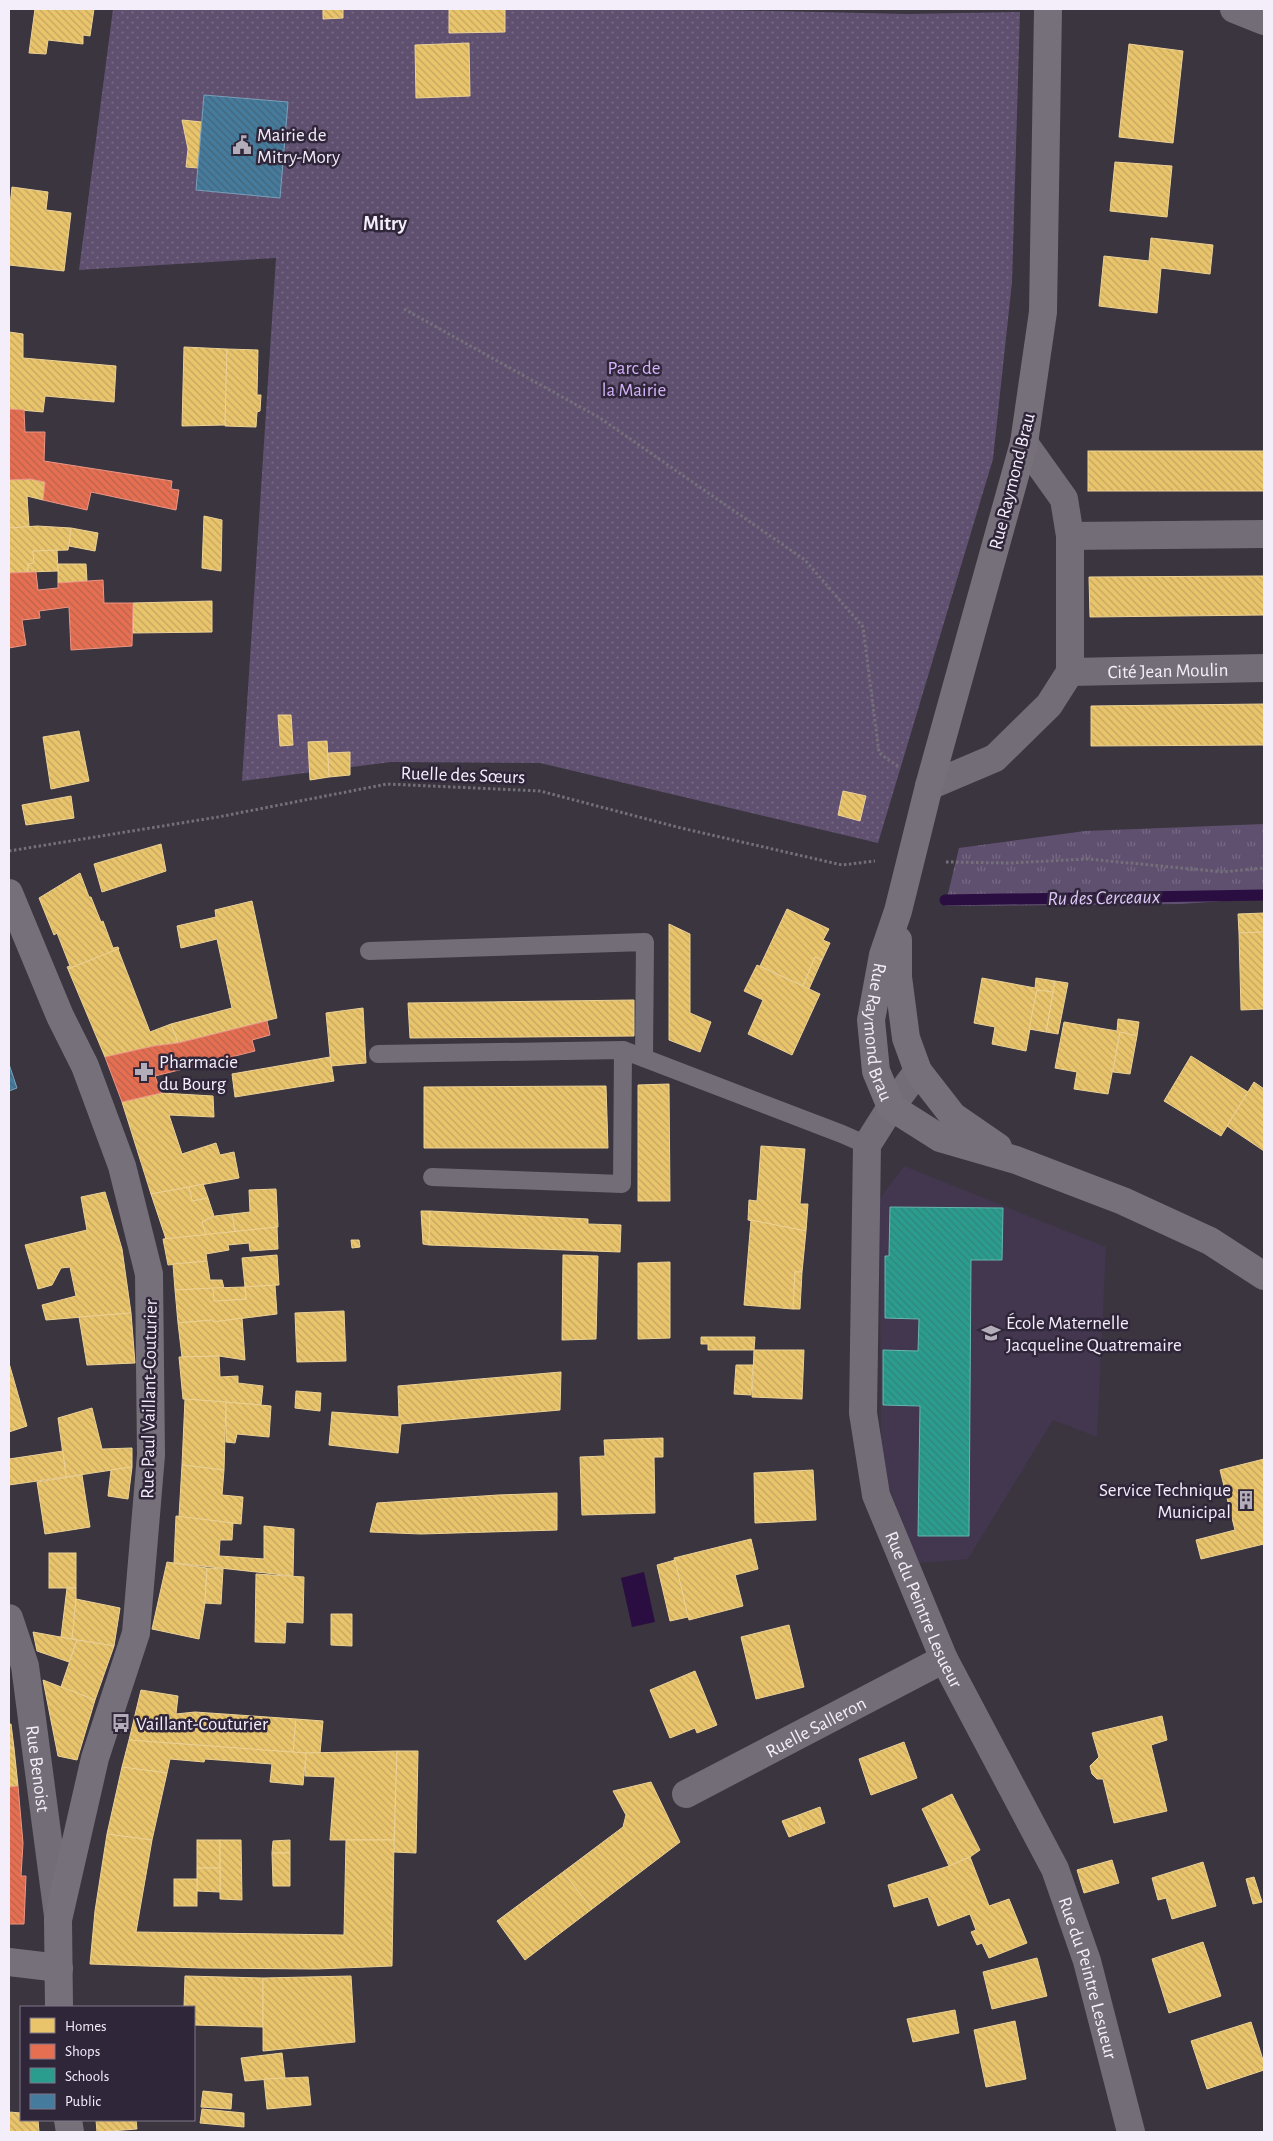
<svg xmlns="http://www.w3.org/2000/svg" width="1273" height="2141" font-family="'Alegreya Sans',sans-serif">
	<style>
		.built { fill: #43374f }
		.grass { fill: url(#grass-tufts) }
		.park { fill: url(#park-dots) }
		.water { fill: #2b0e41 }
		.homes { fill: url(#homes-back-hatch); stroke: #ecd196 }
		.shops { fill: url(#shops-back-hatch); stroke: #eb9584 }
		.schools { fill: url(#schools-back-hatch); stroke: #67b5af }
		.public { fill: url(#public-back-hatch); stroke: #7a9eb9 }
		.lines { fill: none; stroke-linecap: round; stroke-linejoin: round }
		.stream { stroke: #2b0e41; stroke-width: 11 }
		.path { stroke: #747079; stroke-width: 3; stroke-dasharray: 2.5 2.5; stroke-linecap: butt }
		.lane { stroke: #726d77; stroke-width: 18 }
		.street { stroke: #726d77; stroke-width: 28 }
		.secondary { stroke: #76707b; stroke-width: 28 }
		.labels { text-anchor: middle; stroke-width: 5; stroke-linejoin: round; paint-order: stroke }
		.poi-label { font-size: 19px; fill: #f4eefb; stroke: #30263a; text-anchor: start }
		.park-label { font-size: 19px; fill: #d5b3f9; stroke: #30263a }
		.street-label { font-size: 19px; fill: #f4eefb; stroke: #30263a }
		.neighbourhood-label { font-size: 20px; font-weight: bold; fill: #f4eefb; stroke: #30263a }
		.water-label { font-size: 20px; font-style: italic; fill: #dfc6fb; stroke: #30263a }
	</style>
	<defs>
		<pattern id="grass-tufts" width="24" height="20" patternUnits="userSpaceOnUse" patternTransform="scale(1.25)"><rect width="24" height="20" fill="#605070"/><path d="M3 7l-1-3M5 7V3M7 7l1-3M15 17l-1-3M17 17v-4M19 17l1-3" fill="none" stroke="#776a85"/></pattern>
		<pattern id="park-dots" width="8" height="8" patternUnits="userSpaceOnUse" patternTransform="scale(1.25)"><rect width="8" height="8" fill="#605070"/><path d="M2 2h.1M6 6h.1" fill="none" stroke="#776a85" stroke-width="1.8" stroke-linecap="round"/></pattern>
		<pattern id="homes-back-hatch" width="6" height="6" patternUnits="userSpaceOnUse" patternTransform="scale(1.25)"><rect width="6" height="6" fill="#e9c46a"/><path d="M-1 5l2 2M0 0l6 6M5-1l2 2" fill="none" stroke="#c1a562"/></pattern>
		<pattern id="shops-back-hatch" width="6" height="6" patternUnits="userSpaceOnUse" patternTransform="scale(1.25)"><rect width="6" height="6" fill="#e76f51"/><path d="M-1 5l2 2M0 0l6 6M5-1l2 2" fill="none" stroke="#b8634f"/></pattern>
		<pattern id="schools-back-hatch" width="6" height="6" patternUnits="userSpaceOnUse" patternTransform="scale(1.25)"><rect width="6" height="6" fill="#2a9d8f"/><path d="M-1 5l2 2M0 0l6 6M5-1l2 2" fill="none" stroke="#33837b"/></pattern>
		<pattern id="public-back-hatch" width="6" height="6" patternUnits="userSpaceOnUse" patternTransform="scale(1.25)"><rect width="6" height="6" fill="#457b9d"/><path d="M-1 5l2 2M0 0l6 6M5-1l2 2" fill="none" stroke="#476478"/></pattern>
	</defs>
	<rect width="100%" height="100%" fill="#3a353f"/>
	<polygon class="built" points="904,1166 1106,1247 1097,1437 1053,1420 968,1559 919,1563 881,1468 880,1198"/>
	<polygon class="grass" points="1264,824 1264,898 1181,904 945,906 959,848 1085,831"/>
	<polygon class="park" points="113,9 676,9 908,14 1020,12 1012,282 993,459 878,843 540,763 391,762 242,781 276,258 79,270"/>
	<polygon class="water" points="644,1572 655,1622 632,1627 621,1578"/>
	<g class="homes">
		<polygon points="35,9 94,9 90,36 83,35 83,44 48,40 46,54 29,53"/>
		<polygon points="323,9 343,9 343,18 323,19"/>
		<polygon points="449,9 505,9 505,32 449,33"/>
		<polygon points="469,43 470,96 416,98 415,45"/>
		<polygon points="1129,44 1183,51 1173,143 1119,137"/>
		<polygon points="182,120 202,122 198,168 186,167 188,149"/>
		<polygon points="1115,162 1172,166 1167,217 1110,211"/>
		<polygon points="12,187 48,192 46,210 71,213 64,271 9,265 9,215"/>
		<polygon points="1151,238 1213,245 1210,274 1161,268 1157,313 1099,306 1104,256 1149,261"/>
		<polygon points="9,332 23,334 23,358 116,366 114,402 45,396 43,412 9,409"/>
		<polygon points="184,347 227,349 225,425 182,426"/>
		<polygon points="227,349 258,350 257,395 261,395 260,411 257,412 256,427 225,426"/>
		<rect x="1088" y="451" width="176" height="40"/>
		<polygon points="30,479 45,482 43,500 27,496 29,527 9,528 9,480"/>
		<polygon points="204,516 222,520 221,571 202,568"/>
		<polygon points="37,526 71,528 68,550 33,551 34,563 28,564 28,572 9,573 9,528"/>
		<polygon points="71,528 98,533 95,551 69,546"/>
		<polygon points="57,550 58,571 28,572 28,564 34,563 33,551"/>
		<polygon points="58,564 86,564 87,581 58,583"/>
		<polygon points="1264,576 1264,615 1090,617 1089,577"/>
		<polygon points="212,601 212,632 133,633 133,603"/>
		<polygon points="1264,704 1264,745 1091,746 1091,706"/>
		<polygon points="278,715 291,715 293,745 280,746"/>
		<polygon points="79,731 89,781 51,789 43,737"/>
		<polygon points="327,741 329,777 310,780 308,742"/>
		<polygon points="350,752 350,775 329,777 328,753"/>
		<polygon points="843,791 866,796 860,821 838,815"/>
		<polygon points="71,796 74,818 26,825 22,805"/>
		<polygon points="161,844 166,871 102,892 94,864"/>
		<polygon points="80,873 89,897 91,897 101,922 103,921 113,948 118,947 119,949 68,969 67,967 70,966 57,933 54,935 39,898"/>
		<polygon points="252,901 277,1018 178,1043 171,1024 232,1008 217,939 181,948 177,926 216,917 215,910"/>
		<polygon points="787,909 829,929 823,940 830,943 822,960 815,957 803,986 760,966"/>
		<polygon points="1264,913 1264,932 1239,933 1238,914"/>
		<polygon points="669,924 690,934 690,1013 711,1022 700,1052 669,1040"/>
		<polygon points="1264,932 1264,1009 1241,1010 1239,933"/>
		<polygon points="118,949 150,1032 171,1024 178,1043 154,1046 105,1057 68,969"/>
		<polygon points="815,957 822,960 809,989 803,986"/>
		<polygon points="757,965 820,994 792,1055 748,1034 763,1000 744,991"/>
		<polygon points="982,978 1035,988 1036,978 1055,981 1053,992 1037,990 1026,1051 992,1044 995,1027 974,1023"/>
		<polygon points="1055,981 1068,983 1058,1034 1046,1032"/>
		<polygon points="1037,990 1053,992 1046,1032 1029,1029"/>
		<polygon points="634,1000 634,1036 410,1038 408,1003"/>
		<polygon points="363,1008 366,1063 331,1066 326,1013"/>
		<polygon points="1118,1019 1139,1022 1137,1036 1120,1032 1108,1094 1074,1089 1077,1072 1055,1068 1064,1022 1117,1031"/>
		<polygon points="1120,1032 1137,1036 1130,1074 1113,1072"/>
		<polygon points="1191,1056 1248,1092 1221,1136 1164,1101"/>
		<polygon points="330,1057 334,1081 235,1097 232,1074"/>
		<polygon points="1254,1082 1264,1089 1264,1151 1227,1126"/>
		<polygon points="669,1084 670,1201 638,1201 638,1085"/>
		<polygon points="606,1086 608,1148 424,1148 424,1087"/>
		<polygon points="161,1093 213,1096 214,1117 169,1115 182,1154 216,1143 220,1155 234,1152 239,1178 151,1194 122,1102"/>
		<polygon points="761,1146 805,1149 800,1204 808,1204 806,1231 748,1220 749,1200 757,1201"/>
		<polygon points="203,1184 208,1198 192,1201 189,1187"/>
		<polygon points="189,1187 192,1201 208,1198 214,1216 202,1222 206,1235 166,1239 151,1194"/>
		<polygon points="276,1189 278,1227 235,1232 232,1214 250,1212 249,1190"/>
		<polygon points="105,1192 122,1249 131,1313 46,1320 42,1305 76,1296 70,1267 61,1268 52,1285 38,1289 25,1245 87,1230 81,1197"/>
		<polygon points="421,1211 430,1211 429,1245 423,1244"/>
		<polygon points="430,1211 588,1219 588,1224 621,1225 620,1252 429,1245"/>
		<polygon points="232,1214 235,1232 206,1235 202,1222 215,1216"/>
		<polygon points="751,1220 806,1231 802,1272 795,1272 793,1309 744,1305"/>
		<polygon points="277,1227 278,1249 250,1251 249,1243 228,1245 229,1250 206,1254 207,1261 168,1265 163,1239"/>
		<polygon points="351,1240 359,1240 360,1247 352,1248"/>
		<polygon points="277,1255 279,1285 245,1287 242,1258"/>
		<polygon points="563,1255 598,1256 596,1339 562,1340"/>
		<polygon points="207,1261 210,1280 222,1280 224,1288 175,1290 173,1264"/>
		<polygon points="670,1262 670,1338 638,1339 638,1263"/>
		<polygon points="795,1272 802,1272 800,1309 793,1309"/>
		<polygon points="275,1285 277,1314 213,1322 212,1320 178,1323 175,1290 213,1288 214,1301 246,1299 245,1287"/>
		<polygon points="245,1287 246,1299 214,1301 213,1288"/>
		<polygon points="344,1311 346,1361 297,1362 295,1313"/>
		<polygon points="131,1313 135,1363 87,1365 79,1317"/>
		<polygon points="242,1318 245,1360 219,1356 182,1357 178,1323 212,1320 213,1322"/>
		<polygon points="701,1337 755,1337 754,1350 708,1350 708,1344 701,1344"/>
		<polygon points="754,1350 804,1350 802,1399 752,1397"/>
		<polygon points="219,1356 220,1377 238,1376 238,1383 263,1386 261,1405 183,1399 179,1357"/>
		<polygon points="9,1363 27,1426 9,1432"/>
		<polygon points="736,1365 753,1365 751,1395 734,1394"/>
		<polygon points="561,1372 560,1410 401,1424 398,1453 329,1445 332,1412 399,1417 398,1386"/>
		<polygon points="296,1391 321,1393 320,1411 295,1408"/>
		<polygon points="185,1399 226,1402 224,1470 182,1465"/>
		<polygon points="226,1402 271,1406 269,1437 237,1434 235,1443 226,1442"/>
		<polygon points="92,1408 102,1449 132,1448 132,1467 66,1477 58,1418"/>
		<polygon points="663,1438 663,1457 654,1457 655,1513 582,1515 580,1457 605,1456 604,1440"/>
		<polygon points="63,1451 66,1477 9,1485 9,1459"/>
		<polygon points="1264,1459 1264,1544 1201,1559 1196,1540 1235,1530 1220,1470"/>
		<polygon points="182,1465 224,1470 222,1495 243,1497 241,1524 179,1517"/>
		<polygon points="132,1467 128,1499 108,1496 111,1470"/>
		<polygon points="813,1470 816,1520 755,1523 754,1473"/>
		<polygon points="82,1475 90,1527 45,1534 37,1482"/>
		<polygon points="557,1493 557,1530 421,1534 370,1532 377,1503 498,1495"/>
		<polygon points="176,1516 233,1523 232,1540 220,1540 219,1556 264,1559 264,1526 294,1529 293,1576 174,1563"/>
		<polygon points="751,1539 758,1569 735,1575 743,1606 689,1620 674,1558"/>
		<rect x="49" y="1553" width="27" height="35"/>
		<polygon points="675,1560 688,1617 670,1621 657,1565"/>
		<polygon points="167,1562 207,1568 205,1603 199,1639 152,1629"/>
		<polygon points="207,1568 223,1569 221,1604 205,1603"/>
		<polygon points="256,1574 304,1577 303,1623 286,1622 285,1643 255,1642"/>
		<polygon points="67,1588 76,1588 76,1612 72,1639 61,1637"/>
		<polygon points="76,1599 120,1608 114,1646 72,1639"/>
		<polygon points="331,1614 352,1614 352,1646 331,1645"/>
		<polygon points="789,1625 804,1687 756,1699 741,1637"/>
		<polygon points="33,1632 77,1640 69,1662 37,1651"/>
		<polygon points="77,1640 114,1646 95,1700 61,1687"/>
		<polygon points="695,1671 717,1725 697,1733 695,1728 670,1738 650,1690"/>
		<polygon points="43,1680 95,1700 77,1760 58,1756"/>
		<polygon points="141,1690 178,1696 176,1714 195,1712 296,1719 293,1753 129,1740"/>
		<polygon points="1162,1716 1167,1740 1151,1745 1167,1811 1114,1823 1103,1779 1097,1779 1092,1774 1090,1766 1099,1757 1092,1733"/>
		<polygon points="296,1719 323,1721 320,1753 293,1753"/>
		<polygon points="9,1724 11,1724 14,1748 9,1748"/>
		<polygon points="129,1740 306,1753 303,1785 270,1782 272,1764 205,1759 204,1762 170,1759 167,1773 122,1767"/>
		<polygon points="904,1742 917,1778 871,1795 859,1759"/>
		<polygon points="9,1748 14,1748 18,1786 9,1787"/>
		<polygon points="397,1751 394,1840 330,1840 335,1777 305,1776 306,1753"/>
		<polygon points="397,1751 418,1751 416,1853 394,1852"/>
		<polygon points="122,1767 167,1773 152,1840 107,1834"/>
		<polygon points="651,1782 680,1842 592,1909 563,1872 623,1827 626,1815 613,1791"/>
		<polygon points="952,1794 980,1850 970,1857 949,1866 922,1809"/>
		<polygon points="820,1807 825,1823 802,1832 796,1816"/>
		<polygon points="796,1816 802,1832 789,1837 782,1821"/>
		<polygon points="107,1834 152,1840 136,1932 344,1935 346,1840 394,1840 392,1966 316,1969 201,1968 90,1964 95,1911"/>
		<rect x="197" y="1840" width="23" height="28"/>
		<polygon points="220,1840 241,1840 242,1900 220,1899"/>
		<polygon points="290,1840 290,1853 272,1853 273,1841"/>
		<polygon points="272,1853 290,1853 290,1886 273,1886"/>
		<polygon points="970,1857 989,1906 1009,1899 1027,1943 989,1958 982,1943 977,1945 971,1932 976,1930 970,1914 938,1926 928,1897 894,1907 888,1885 949,1866"/>
		<polygon points="1112,1860 1119,1883 1084,1893 1077,1870"/>
		<polygon points="1203,1862 1216,1906 1172,1919 1166,1898 1158,1900 1152,1878"/>
		<polygon points="197,1868 220,1868 220,1892 197,1891"/>
		<polygon points="563,1872 592,1909 525,1960 497,1921"/>
		<polygon points="1254,1877 1262,1902 1253,1904 1246,1879"/>
		<rect x="174" y="1879" width="23" height="27"/>
		<polygon points="1203,1942 1221,1996 1169,2013 1152,1959"/>
		<polygon points="1037,1958 1047,1996 992,2009 983,1972"/>
		<polygon points="185,1976 263,1978 263,2027 194,2025 194,2007 184,2007"/>
		<polygon points="351,1976 355,2042 263,2051 263,1978"/>
		<polygon points="955,2010 959,2033 913,2042 907,2019"/>
		<polygon points="1015,2021 1026,2079 986,2087 974,2030"/>
		<polygon points="1251,2022 1264,2063 1264,2070 1207,2089 1191,2041"/>
		<polygon points="282,2053 285,2078 245,2081 241,2058"/>
		<polygon points="308,2077 311,2105 267,2109 264,2079"/>
		<polygon points="203,2091 232,2094 231,2109 201,2107"/>
		<polygon points="202,2109 244,2113 244,2127 200,2123"/>
		<polygon points="9,2112 21,2113 21,2120 38,2120 39,2132 9,2132"/>
		<polygon points="96,2120 136,2120 137,2129 97,2132"/>
	</g>
	<g class="shops">
		<polygon points="9,409 24,410 25,432 45,432 44,461 172,481 171,489 179,490 176,510 91,492 87,510 43,500 45,482 30,479 9,480"/>
		<polygon points="36,572 38,590 58,588 58,583 103,580 104,603 133,603 132,646 71,650 69,607 39,611 40,618 22,620 26,645 9,648 9,573"/>
		<polygon points="267,1021 270,1035 252,1040 255,1051 155,1076 161,1093 122,1102 105,1057 154,1046 178,1043"/>
		<polygon points="18,1786 23,1843 21,1876 26,1876 24,1924 9,1924 9,1787"/>
	</g>
	<polygon class="schools" points="890,1207 1003,1208 1002,1260 971,1260 969,1536 918,1536 920,1406 883,1405 883,1350 918,1351 919,1319 885,1318 885,1256 889,1256"/>
	<g class="public">
		<polygon points="204,95 288,102 280,198 196,190"/>
		<polygon points="9,1064 17,1088 9,1091"/>
	</g>
	<g class="lines">
		<polyline class="stream" points="945,900 1264,895"/>
		<g class="path">
			<polyline points="404,309 600,418 805,560 863,627 879,753 899,767"/>
			<polyline points="9,851 218,817 387,784 540,791 681,828 842,865 875,861"/>
			<polyline points="946,862 1009,863 1088,859 1223,872 1264,868"/>
		</g>
		<g class="lane">
			<polyline points="369,951 645,942 644,1058"/>
			<polyline points="378,1054 623,1050 842,1134 867,1145"/>
			<polyline points="432,1177 622,1184 623,1050"/>
		</g>
		<g class="street">
			<polyline points="1234,9 1264,21"/>
			<polyline points="1070,536 1264,534"/>
			<path id="s1" d="M1070,672L1264,668"/>
			<polyline points="929,786 995,758 1049,705 1070,672 1070,536 1064,499 1024,443"/>
			<path id="s2" d="M918,1071L891,1107L867,1145L863,1413L876,1495L944,1659L1055,1869L1087,1961L1131,2132"/>
			<path id="s3" d="M9,1618L25,1666L58,1916"/>
			<path id="s4" d="M686,1794L944,1659"/>
		</g>
		<g class="secondary">
			<path id="s5" d="M1048,9L1043,312L1024,443L929,786L898,911L883,955L871,1020L876,1071L891,1107L940,1138L1016,1160L1123,1201L1210,1241L1264,1276"/>
			<polyline points="9,893 60,1016 85,1066 122,1166 149,1274 151,1455 136,1633 95,1758 58,1920 59,2007"/>
			<polyline points="898,940 898,977 906,1038 918,1071 953,1116 998,1147"/>
			<polyline points="9,1962 59,1968"/>
			<polyline points="68,2120 70,2132"/>
		</g>
	</g>
	<defs>
		<g id="civic-bare" transform="scale(1.5)"><path d="M-.6-6.5H3V-4.5H.6V-3L4-1V1h2V6H-6V1h2V-1L-.6-3ZM-1.2 2.5V6h2.4V2.5Z" fill="#b3adb9" stroke="#30263a" stroke-width="2.5" paint-order="stroke"/></g>
		<g id="pharmacy-bare" transform="scale(1.5)"><path d="M-2-6h4v4h4v4h-4v4h-4v-4h-4v-4h4Z" fill="#b3adb9" stroke="#30263a" stroke-width="2.5" paint-order="stroke"/></g>
		<g id="school-bare" transform="scale(1.5)"><path d="M0-5L7-2L0 1L-7-2ZM-4 1L0 2.5L4 1V4Q0 6-4 4Z" fill="#b3adb9" stroke="#30263a" stroke-width="2.5" paint-order="stroke"/></g>
		<g id="building-bare" transform="scale(1.5)"><path d="M-4-6H4V6H1V3H-1V6H-4ZM-2.5-4.3h1.7v1.8h-1.7ZM.8-4.3h1.7v1.8H.8ZM-2.5-1h1.7V.8h-1.7ZM.8-1h1.7V.8H.8Z" fill="#b3adb9" stroke="#30263a" stroke-width="2.5" paint-order="stroke"/></g>
		<g id="bus-bare" transform="scale(1.5)"><path d="M-5-6H5V4H4V6H2V4H-2V6H-4V4H-5ZM-3.5-4V0h7V-4ZM-3.5 1.2v1.5H-2V1.2ZM2 1.2v1.5H3.5V1.2Z" fill="#b3adb9" stroke="#30263a" stroke-width="2.5" paint-order="stroke"/></g>
	</defs>
	<g fill-rule="evenodd">
		<use href="#civic-bare" x="242" y="145"/>
		<use href="#pharmacy-bare" x="144" y="1072"/>
		<use href="#school-bare" x="991" y="1333"/>
		<use href="#building-bare" x="1246" y="1500"/>
		<use href="#bus-bare" x="121" y="1723"/>
	</g>
	<g class="labels">
		<g class="poi-label">
			<text x="257" y="141">Mairie de<tspan x="257" dy="22">Mitry-Mory</tspan></text>
			<text x="159" y="1068">Pharmacie<tspan x="159" dy="22">du Bourg</tspan></text>
			<text x="1006" y="1329">École Maternelle<tspan x="1006" dy="22">Jacqueline Quatremaire</tspan></text>
			<text x="1231" y="1496" text-anchor="end">Service Technique<tspan x="1231" dy="22">Municipal</tspan></text>
			<text x="136" y="1730">Vaillant-Couturier</text>
		</g>
		<g class="park-label">
			<text x="634" y="374">Parc de<tspan x="634" dy="22">la Mairie</tspan></text>
		</g>
		<g class="street-label">
			<text transform="translate(1011 481) rotate(-76)" y="7">Rue Raymond Brau</text>
			<text dy="7" stroke="none"><textPath href="#s1" startOffset="98">Cité Jean Moulin</textPath></text>
			<text transform="translate(463 774) rotate(2)" y="7">Ruelle des Sœurs</text>
			<text dy="7" stroke="none"><textPath href="#s5" startOffset="1045">Rue Raymond Brau</textPath></text>
			<text transform="translate(148 1399) rotate(-89)" y="7">Rue Paul Vaillant-Couturier</text>
			<text dy="7" stroke="none"><textPath href="#s2" startOffset="565">Rue du Peintre Lesueur</textPath></text>
			<text dy="7" stroke="none"><textPath href="#s4" startOffset="146">Ruelle Salleron</textPath></text>
			<text dy="7" stroke="none"><textPath href="#s3" startOffset="154">Rue Benoist</textPath></text>
			<text dy="7" stroke="none"><textPath href="#s2" startOffset="970">Rue du Peintre Lesueur</textPath></text>
		</g>
		<g class="neighbourhood-label">
			<text x="385" y="230">Mitry</text>
		</g>
		<g class="water-label">
			<text transform="translate(1104 897) rotate(-1)" y="7">Ru des Cerceaux</text>
		</g>
	</g>
	<rect width="1273" height="2141" fill="none" stroke="#f4eefb" stroke-width="20"/>
	<rect x="20" y="2006" width="175" height="115" fill="#30263a" stroke="#7e7687"/>
	<rect x="30" y="2018" width="25" height="15" fill="#e9c46a" stroke="#7e7687"/>
	<text x="65" y="2031" font-size="15" fill="#f4eefb">Homes</text>
	<rect x="30" y="2044" width="25" height="15" fill="#e76f51" stroke="#7e7687"/>
	<text x="65" y="2056" font-size="15" fill="#f4eefb">Shops</text>
	<rect x="30" y="2068" width="25" height="15" fill="#2a9d8f" stroke="#7e7687"/>
	<text x="65" y="2081" font-size="15" fill="#f4eefb">Schools</text>
	<rect x="30" y="2094" width="25" height="15" fill="#457b9d" stroke="#7e7687"/>
	<text x="65" y="2106" font-size="15" fill="#f4eefb">Public</text>
</svg>
